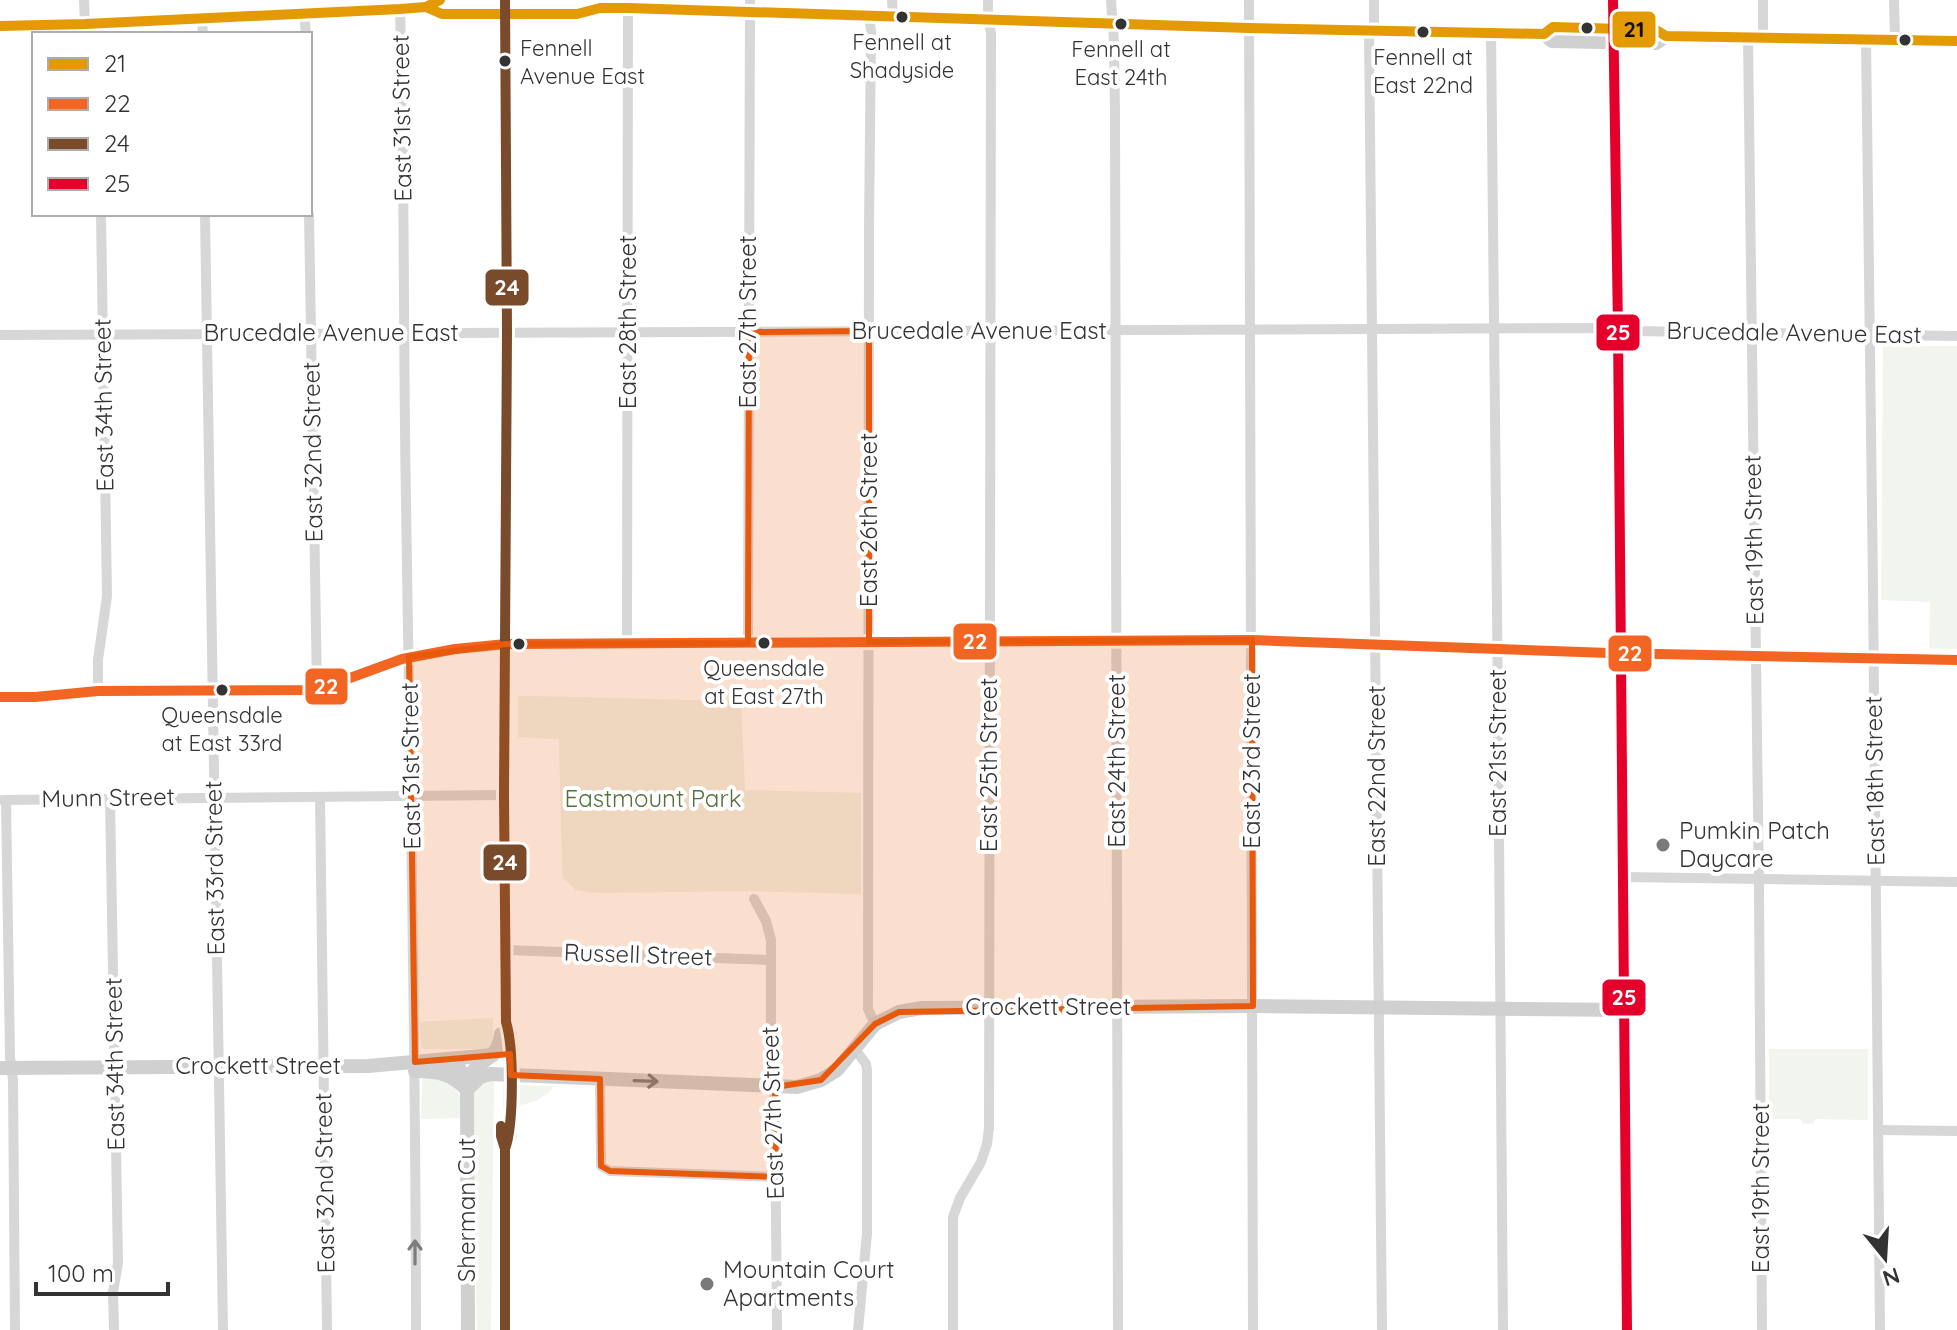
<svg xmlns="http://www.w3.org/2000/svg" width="1957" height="1330" font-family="Quicksand,sans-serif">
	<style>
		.green { fill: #f1f5ed }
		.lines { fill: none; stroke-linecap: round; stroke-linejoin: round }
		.street { stroke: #d7d7d7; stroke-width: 10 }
		.secondary { stroke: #d0d0d0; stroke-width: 14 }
		.bus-1-casing { stroke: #fff; stroke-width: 16 }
		.bus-2-casing { stroke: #fff; stroke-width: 16 }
		.bus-3-casing { stroke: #fff; stroke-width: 16 }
		.bus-4-casing { stroke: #fff; stroke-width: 16 }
		.bus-1 { stroke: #e39a05; stroke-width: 10 }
		.bus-2 { stroke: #f26522; stroke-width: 10 }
		.bus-3 { stroke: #7a4b2a; stroke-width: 10 }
		.bus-4 { stroke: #e4002b; stroke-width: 10 }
		.oneway { stroke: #7a7a7a }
		.oneway2 { stroke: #7d7d7d }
		.marked { fill: #e8590c; fill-opacity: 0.2; stroke: #e8590c; stroke-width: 6; stroke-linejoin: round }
		.bus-dot { fill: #333; stroke: #fff; stroke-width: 3 }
		.poi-dot { fill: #7a7a7a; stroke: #fff; stroke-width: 3 }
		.labels { text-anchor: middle; stroke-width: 8; stroke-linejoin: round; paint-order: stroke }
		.bus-label { font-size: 22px; fill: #333; stroke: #fff }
		.street-label { font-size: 24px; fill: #333; stroke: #fff }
		.park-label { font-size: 24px; fill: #56703f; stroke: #fff }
		.poi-label { font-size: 24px; fill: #333; stroke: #fff; text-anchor: start }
		.line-badge { stroke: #fff; stroke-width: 3 }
		.badge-label { font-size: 22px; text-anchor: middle; font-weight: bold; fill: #fff }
		.pale-badge-label { font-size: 22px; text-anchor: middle; font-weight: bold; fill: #111 }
	</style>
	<rect width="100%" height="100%" fill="#fff"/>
	<g class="green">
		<polygon points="1883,346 1957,346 1957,649 1929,648 1930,602 1881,600"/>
		<path d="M518,696C593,697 666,700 741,701L745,790L861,793V894L746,891L596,893L576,890L563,878L562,864L559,739L518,737Z"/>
		<polygon points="493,1018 493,1045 490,1049 424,1049 421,1047 420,1022"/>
		<polygon points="1769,1049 1868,1049 1868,1120 1815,1119 1814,1123 1808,1124 1802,1123 1801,1119 1769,1119"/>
		<path d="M441,1076C459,1091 462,1094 462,1118L421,1119L422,1078Z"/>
		<polygon points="484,1081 494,1081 491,1330 477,1330 472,1100 473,1093"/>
		<path d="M521,1085L553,1086C548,1097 531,1104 519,1105L518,1088Z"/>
	</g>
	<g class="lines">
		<g class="street">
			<polyline points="84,0 85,24"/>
			<polyline points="892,0 893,16"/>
			<polyline points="1111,0 1114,42 1115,112 1118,1330"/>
			<polyline points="1249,0 1253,1330"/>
			<polyline points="1374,0 1374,30"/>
			<polyline points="1763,0 1763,39"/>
			<polyline points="1894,0 1895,39"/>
			<path d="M400,9C405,173 403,337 406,500C410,777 416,1053 416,1330"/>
			<polyline points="304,14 306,34"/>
			<polyline points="869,15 871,32 869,228 868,1009 875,1024"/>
			<polyline points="202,18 203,34"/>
			<polyline points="1369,31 1382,1330"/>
			<path d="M1491,33C1497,465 1499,898 1503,1330"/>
			<polyline points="1748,38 1759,890 1762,1330"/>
			<polyline points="1866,39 1873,587 1880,1330"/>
			<polyline points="205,214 223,1330"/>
			<polyline points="309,214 317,690"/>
			<polyline points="0,335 1602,328 1634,331 1957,336"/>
			<polyline points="627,643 628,0"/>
			<polyline points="748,643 750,0"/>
			<polyline points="98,691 98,660 107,596 101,214"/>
			<polyline points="0,697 35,697 98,691 317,690 402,659 455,649 506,644 1252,640 1609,653 1957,660"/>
			<polyline points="320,797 327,1330"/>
			<polyline points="110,798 118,1263 113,1292 114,1330"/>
			<polyline points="2,800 504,795"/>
			<polyline points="6,800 10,1057 13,1080 15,1330"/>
			<polyline points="1623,877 1957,882"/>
			<polyline points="754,899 766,921 771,940 771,1074 775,1101 777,1330"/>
			<polyline points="505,950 770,960"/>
			<polyline points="855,1049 866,1064 867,1070 867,1233 858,1330"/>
			<polyline points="600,1079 601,1166 610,1171 776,1177"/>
			<polyline points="1878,1130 1957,1131"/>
			<polyline points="953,1330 953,1217 960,1198 981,1162 987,1144 989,1128 991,33 988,18 988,0"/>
		</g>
		<g class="secondary">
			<polyline points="1613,0 1618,329 1627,1330"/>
			<polyline points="426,7 442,14 577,14 600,8 628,8 1249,28 1544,34 1553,27 1656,30 1666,36 1957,41"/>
			<polyline points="0,26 85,24 400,9 426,7 440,0"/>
			<polyline points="1544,34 1552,41 1656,43 1666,36"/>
			<path d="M442,1061C460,1064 464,1072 467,1090L468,1330"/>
			<polyline points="0,1068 368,1066 493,1055"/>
			<path d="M415,1071C437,1071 451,1073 467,1090"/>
			<path d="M467,1086C473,1056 497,1066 501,1034"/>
			<polyline points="467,1090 480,1077 491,1074 797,1087 821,1080 837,1070 875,1024 899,1012 922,1008 1253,1006 1624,1010"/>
			<polyline points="503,1143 505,1149 505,1330"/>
			<polyline points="505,1149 510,1135 511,1075 510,1035 506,1022 504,795 507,333 505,0"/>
		</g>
		<g class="bus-1-casing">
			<g id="bus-1">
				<polyline points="426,7 442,14 577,14 600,8 628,8 1249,28 1544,34 1553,27 1656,30 1666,36 1957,41"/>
				<polyline points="0,26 85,24 400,9 426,7 440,0"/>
			</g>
		</g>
		<g class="bus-2-casing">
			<polyline id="bus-2" points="0,697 35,697 98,691 317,690 402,659 455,649 506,644 1252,640 1609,653 1957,660"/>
		</g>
		<g class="bus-3-casing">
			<g id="bus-3">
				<path d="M505,0L507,333L504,795L506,1022C514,1048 514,1124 505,1149"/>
				<polyline points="501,1126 501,1136 505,1149 505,1330"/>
			</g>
		</g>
		<g class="bus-4-casing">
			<polyline id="bus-4" points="1613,0 1618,329 1627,1330"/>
		</g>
		<use href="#bus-1" class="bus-1"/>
		<use href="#bus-2" class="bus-2"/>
		<use href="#bus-3" class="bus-3"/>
		<use href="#bus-4" class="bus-4"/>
	</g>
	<defs><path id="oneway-shaft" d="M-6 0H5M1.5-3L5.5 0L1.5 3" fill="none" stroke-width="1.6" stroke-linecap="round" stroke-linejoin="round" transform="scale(2)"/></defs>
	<use class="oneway" href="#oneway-shaft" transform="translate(646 1081) rotate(2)"/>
	<use class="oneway2" href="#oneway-shaft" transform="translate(415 1252) rotate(-90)"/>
	<path class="marked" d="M869,331V642L1252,640L1253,1006L899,1012L875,1024L821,1080L775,1087L776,1177L610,1171L601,1166L600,1079L511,1075L510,1054L415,1062L409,657L506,644L748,643L749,332Z"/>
	<g class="bus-dot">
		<circle cx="902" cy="17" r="7"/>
		<circle cx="1121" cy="24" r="7"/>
		<circle cx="1587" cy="28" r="7"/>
		<circle cx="1423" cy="32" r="7"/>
		<circle cx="1905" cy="40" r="7"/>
		<circle cx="505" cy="61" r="7"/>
		<circle cx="764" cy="643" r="7"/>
		<circle cx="519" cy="644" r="7"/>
		<circle cx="222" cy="690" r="7"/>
	</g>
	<g class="poi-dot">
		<circle cx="1663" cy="845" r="8"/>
		<circle cx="707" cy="1284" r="8"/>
	</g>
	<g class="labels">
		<g class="bus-label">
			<text x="902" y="50">Fennell at<tspan x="902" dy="28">Shadyside</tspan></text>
			<text x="520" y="56" text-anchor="start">Fennell<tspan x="520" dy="28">Avenue East</tspan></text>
			<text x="1121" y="57">Fennell at<tspan x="1121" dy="28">East 24th</tspan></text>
			<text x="1423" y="65">Fennell at<tspan x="1423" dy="28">East 22nd</tspan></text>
			<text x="764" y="676">Queensdale<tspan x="764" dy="28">at East 27th</tspan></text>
			<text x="222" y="723">Queensdale<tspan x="222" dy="28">at East 33rd</tspan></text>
		</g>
		<g class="street-label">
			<text transform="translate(402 118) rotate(-91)" y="8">East 31st Street</text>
			<text transform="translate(628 322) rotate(-90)" y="8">East 28th Street</text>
			<text transform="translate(748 322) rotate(-90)" y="8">East 27th Street</text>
			<text x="979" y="339">Brucedale Avenue East</text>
			<text x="331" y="341">Brucedale Avenue East</text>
			<text transform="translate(1794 333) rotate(1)" y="8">Brucedale Avenue East</text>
			<text transform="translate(104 405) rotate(-91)" y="8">East 34th Street</text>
			<text transform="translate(313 452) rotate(-91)" y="8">East 32nd Street</text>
			<text transform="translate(869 520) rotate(-90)" y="8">East 26th Street</text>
			<text transform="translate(1754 540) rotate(-91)" y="8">East 19th Street</text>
			<text transform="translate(1498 753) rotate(-90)" y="8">East 21st Street</text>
			<text transform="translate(1117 761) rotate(-90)" y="8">East 24th Street</text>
			<text transform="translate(1252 761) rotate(-90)" y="8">East 23rd Street</text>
			<text transform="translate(989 765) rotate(-90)" y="8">East 25th Street</text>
			<text transform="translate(411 766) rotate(-91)" y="8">East 31st Street</text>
			<text transform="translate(1377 776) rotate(-90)" y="8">East 22nd Street</text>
			<text transform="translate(1875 781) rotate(-91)" y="8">East 18th Street</text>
			<text transform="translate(108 798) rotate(-1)" y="8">Munn Street</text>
			<text transform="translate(215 868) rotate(-91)" y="8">East 33rd Street</text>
			<text transform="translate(638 955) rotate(2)" y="8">Russell Street</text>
			<text x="1048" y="1015">Crockett Street</text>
			<text transform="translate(115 1064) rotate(-91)" y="8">East 34th Street</text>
			<text x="258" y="1074">Crockett Street</text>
			<text transform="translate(773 1113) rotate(-92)" y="8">East 27th Street</text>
			<text transform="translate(325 1183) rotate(-91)" y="8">East 32nd Street</text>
			<text transform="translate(1761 1188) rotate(-90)" y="8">East 19th Street</text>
			<text transform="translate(467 1210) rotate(-90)" y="8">Sherman Cut</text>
		</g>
		<g class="park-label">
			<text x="653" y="807">Eastmount Park</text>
		</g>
		<g class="poi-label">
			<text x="1679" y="839">Pumkin Patch<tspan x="1679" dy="28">Daycare</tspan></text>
			<text x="723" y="1278">Mountain Court<tspan x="723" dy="28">Apartments</tspan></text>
		</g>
	</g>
	<g class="line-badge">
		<rect x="1611" y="10" width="46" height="39" rx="8" fill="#e39a05"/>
		<rect x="484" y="268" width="46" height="39" rx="8" fill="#7a4b2a"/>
		<rect x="1595" y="313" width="46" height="39" rx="8" fill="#e4002b"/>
		<rect x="952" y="622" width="46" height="39" rx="8" fill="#f26522"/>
		<rect x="1607" y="634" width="46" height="39" rx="8" fill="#f26522"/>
		<rect x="304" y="667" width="45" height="39" rx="8" fill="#f26522"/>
		<rect x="482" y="843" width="46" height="39" rx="8" fill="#7a4b2a"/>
		<rect x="1601" y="978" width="46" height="39" rx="8" fill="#e4002b"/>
	</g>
	<g class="badge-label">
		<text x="507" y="295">24</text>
		<text x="1618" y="340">25</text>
		<text x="975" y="649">22</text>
		<text x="1630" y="661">22</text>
		<text x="326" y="694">22</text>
		<text x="505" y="870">24</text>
		<text x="1624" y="1005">25</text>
	</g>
	<g class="pale-badge-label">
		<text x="1634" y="37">21</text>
	</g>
	<rect x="32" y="32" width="280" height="184" fill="#ffffff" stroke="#adadad" stroke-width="2"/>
	<rect x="48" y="58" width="40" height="12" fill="#e39a05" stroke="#adadad" stroke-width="2"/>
	<text x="104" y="72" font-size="24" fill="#333333">21</text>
	<rect x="48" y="98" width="40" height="12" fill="#f26522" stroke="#adadad" stroke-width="2"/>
	<text x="104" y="112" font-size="24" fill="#333333">22</text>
	<rect x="48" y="138" width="40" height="12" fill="#7a4b2a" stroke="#adadad" stroke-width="2"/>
	<text x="104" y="152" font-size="24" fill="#333333">24</text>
	<rect x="48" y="178" width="40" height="12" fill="#e4002b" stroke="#adadad" stroke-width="2"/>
	<text x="104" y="192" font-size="24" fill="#333333">25</text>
	<g transform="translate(1885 1258) rotate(162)" stroke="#ffffff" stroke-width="6" paint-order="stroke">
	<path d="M0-6L14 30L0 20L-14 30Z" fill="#333333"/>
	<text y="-12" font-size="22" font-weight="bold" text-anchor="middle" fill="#333333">N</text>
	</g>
	<path d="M36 1282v12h132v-12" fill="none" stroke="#333333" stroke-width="4"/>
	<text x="48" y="1282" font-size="24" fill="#333333" stroke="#ffffff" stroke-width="6" paint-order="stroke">100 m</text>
</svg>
